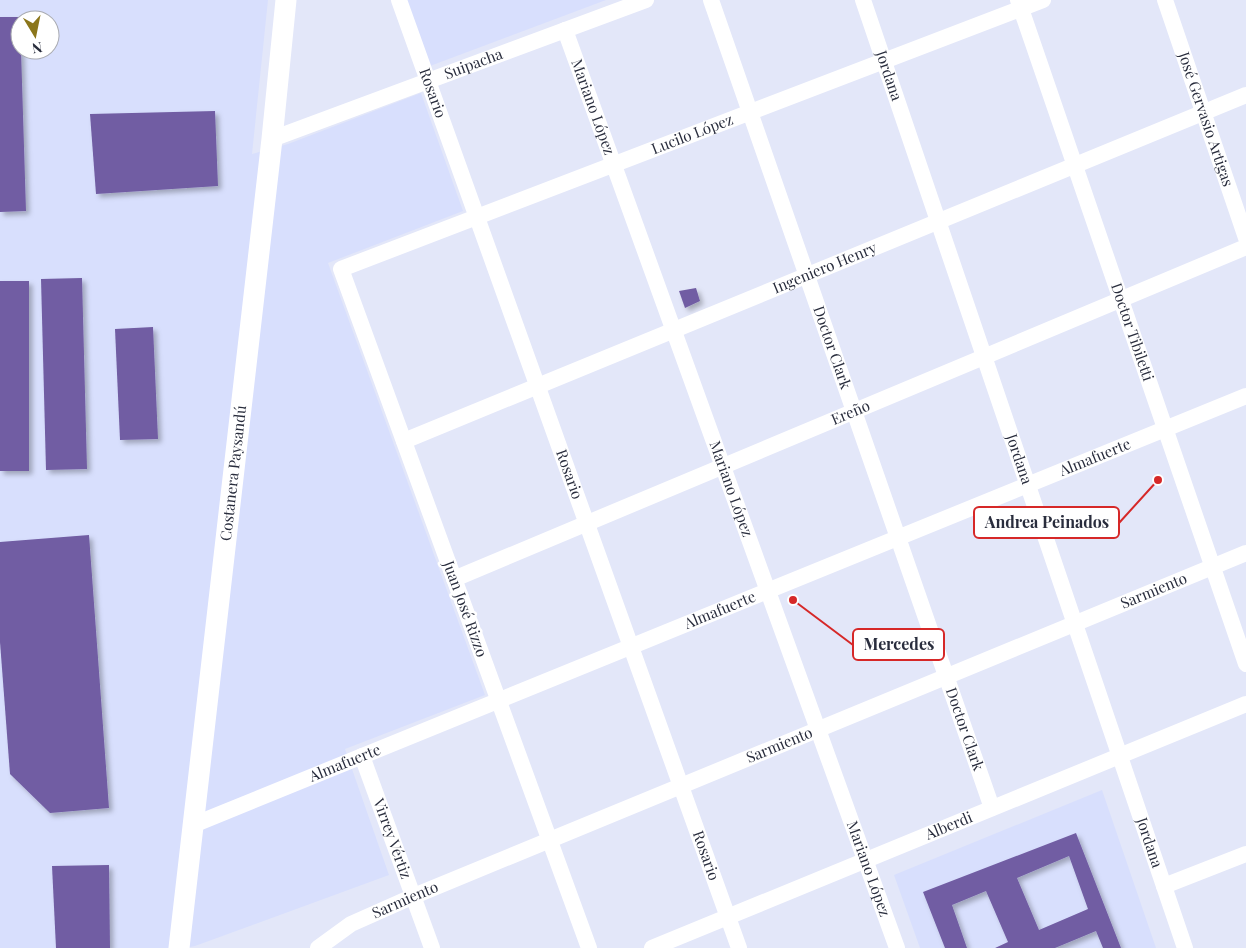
<svg xmlns="http://www.w3.org/2000/svg" width="1246" height="948" font-family="'Playfair Display',serif">
	<style>
		.built { fill: #d8dffd; fill-rule: evenodd }
		.building { fill: #715da3; fill-rule: evenodd; filter: url(#shadow) }
		.lines { fill: none; stroke-linecap: round; stroke-linejoin: round }
		.minor { stroke: #fff; stroke-width: 16 }
		.major { stroke: #fff; stroke-width: 21 }
		.labels { text-anchor: middle; stroke-width: 5; stroke-linejoin: round; paint-order: stroke }
		.street-label { font-size: 15px; fill: #292d3d; stroke: #fff }
		.leader { fill: none; stroke: #d62828; stroke-width: 2 }
		.callout-dot { fill: #d62828; stroke: #fff; stroke-width: 2 }
		.callout { fill: #fff; stroke: #d62828; stroke-width: 2 }
		.callout-label { font-size: 16px; text-anchor: middle; font-weight: bold; fill: #292d3d }
	</style>
	<defs>
		<filter id="shadow"><feDropShadow dx="3.5" dy="3.5" stdDeviation="2.5" flood-color="#0004"/></filter>
	</defs>
	<rect width="100%" height="100%" fill="#e3e7f9"/>
	<g class="built">
		<path d="M0,0H268L252,154L288,144L421,93L463,211L328,263L485,695L345,749L389,875L195,946L184,948H0ZM20,20H50V50H20Z"/>
		<polygon points="405,0 606,0 430,66"/>
		<polygon points="1102,790 1156,948 920,948 894,875"/>
	</g>
	<g class="building">
		<polygon points="0,17 21,17 20,50 21,50 26,211 0,212"/>
		<polygon points="215,111 218,186 96,194 90,114"/>
		<polygon points="82,278 87,469 46,470 41,279"/>
		<rect x="0" y="281" width="29" height="190"/>
		<polygon points="696,288 700,301 685,308 679,291"/>
		<polygon points="153,327 158,439 120,440 115,329"/>
		<polygon points="89,535 109,808 50,813 10,774 0,642 0,542"/>
		<path d="M1076,833L1121,948H1103L1096,931L1055,948H995L1008,942L986,891L952,905L967,948H945L923,892ZM1069,856L1088,909L1039,930L1017,878Z"/>
		<polygon points="109,865 110,948 56,948 52,866"/>
	</g>
	<g class="lines">
		<g class="minor">
			<path id="s1" d="M399,0L739,948"/>
			<path id="s2" d="M711,0L992,808"/>
			<path id="s3" d="M863,0L1185,948"/>
			<path id="s4" d="M1018,0L1246,664"/>
			<path id="s5" d="M1165,0L1246,238"/>
			<path id="s6" d="M565,30L897,948"/>
			<path id="s7" d="M272,139L646,0"/>
			<path id="s8" d="M404,441L1246,95"/>
			<path id="s9" d="M454,579L1246,247"/>
			<path id="s10" d="M362,756L432,948"/>
			<path id="s11" d="M193,825L1246,396"/>
			<polyline points="1164,886 1246,854"/>
			<path id="s12" d="M318,948L351,924L414,896L1246,553"/>
			<path id="s13" d="M589,948L341,269L1043,0"/>
			<path id="s14" d="M652,948L1246,704"/>
		</g>
		<path class="major" id="s15" d="M179,948L272,139L286,0"/>
	</g>
	<g class="labels">
		<g class="street-label">
			<text dy="5" stroke="none"><textPath href="#s7" startOffset="215">Suipacha</textPath></text>
			<text dy="5" stroke="none"><textPath href="#s3" startOffset="80">Jordana</textPath></text>
			<text dy="5" stroke="none"><textPath href="#s1" startOffset="99">Rosario</textPath></text>
			<text dy="5" stroke="none"><textPath href="#s6" startOffset="82">Mariano López</textPath></text>
			<text dy="5" stroke="none"><textPath href="#s5" startOffset="126">José Gervasio Artigas</textPath></text>
			<text dy="5" stroke="none"><textPath href="#s13" startOffset="1099">Lucilo López</textPath></text>
			<text dy="5" stroke="none"><textPath href="#s8" startOffset="455">Ingeniero Henry</textPath></text>
			<text dy="5" stroke="none"><textPath href="#s4" startOffset="351">Doctor Tibiletti</textPath></text>
			<text dy="5" stroke="none"><textPath href="#s2" startOffset="368">Doctor Clark</textPath></text>
			<text dy="5" stroke="none"><textPath href="#s9" startOffset="430">Ereño</textPath></text>
			<text dy="5" stroke="none"><textPath href="#s11" startOffset="974">Almafuerte</textPath></text>
			<text dy="5" stroke="none"><textPath href="#s3" startOffset="485">Jordana</textPath></text>
			<text dy="5" stroke="none"><textPath href="#s15" startOffset="478">Costanera Paysandú</textPath></text>
			<text dy="5" stroke="none"><textPath href="#s1" startOffset="504">Rosario</textPath></text>
			<text dy="5" stroke="none"><textPath href="#s6" startOffset="488">Mariano López</textPath></text>
			<text dy="5" stroke="none"><textPath href="#s12" startOffset="910">Sarmiento</textPath></text>
			<text transform="translate(465 609) rotate(70)" y="5">Juan José Rizzo</text>
			<text dy="5" stroke="none"><textPath href="#s11" startOffset="569">Almafuerte</textPath></text>
			<text dy="5" stroke="none"><textPath href="#s2" startOffset="772">Doctor Clark</textPath></text>
			<text dy="5" stroke="none"><textPath href="#s12" startOffset="505">Sarmiento</textPath></text>
			<text dy="5" stroke="none"><textPath href="#s11" startOffset="164">Almafuerte</textPath></text>
			<text dy="5" stroke="none"><textPath href="#s14" startOffset="321">Alberdi</textPath></text>
			<text dy="5" stroke="none"><textPath href="#s10" startOffset="88">Virrey Vértiz</textPath></text>
			<text dy="5" stroke="none"><textPath href="#s3" startOffset="890">Jordana</textPath></text>
			<text dy="5" stroke="none"><textPath href="#s1" startOffset="909">Rosario</textPath></text>
			<text dy="5" stroke="none"><textPath href="#s6" startOffset="892">Mariano López</textPath></text>
			<text dy="5" stroke="none"><textPath href="#s12" startOffset="100">Sarmiento</textPath></text>
		</g>
	</g>
	<path class="leader" d="M1158 480L1119 523M793 600L853 645"/>
	<g class="callout-dot">
		<circle cx="1158" cy="480" r="5"/>
		<circle cx="793" cy="600" r="5"/>
	</g>
	<g class="callout">
		<rect x="974" y="507" width="145" height="31" rx="5"/>
		<rect x="853" y="629" width="91" height="31" rx="5"/>
	</g>
	<g class="callout-label">
		<text x="1047" y="528">Andrea Peinados</text>
		<text x="899" y="650">Mercedes</text>
	</g>
	<g transform="translate(35 35) rotate(170)"><circle r="24" fill="#ffffff" stroke="#a9abb1"/>
	<path d="M0-4L9 19L0 12L-9 19Z" fill="#8b761b"/>
	<text y="-8" font-size="14" font-weight="bold" text-anchor="middle" fill="#292d3d">N</text>
	</g>
</svg>
